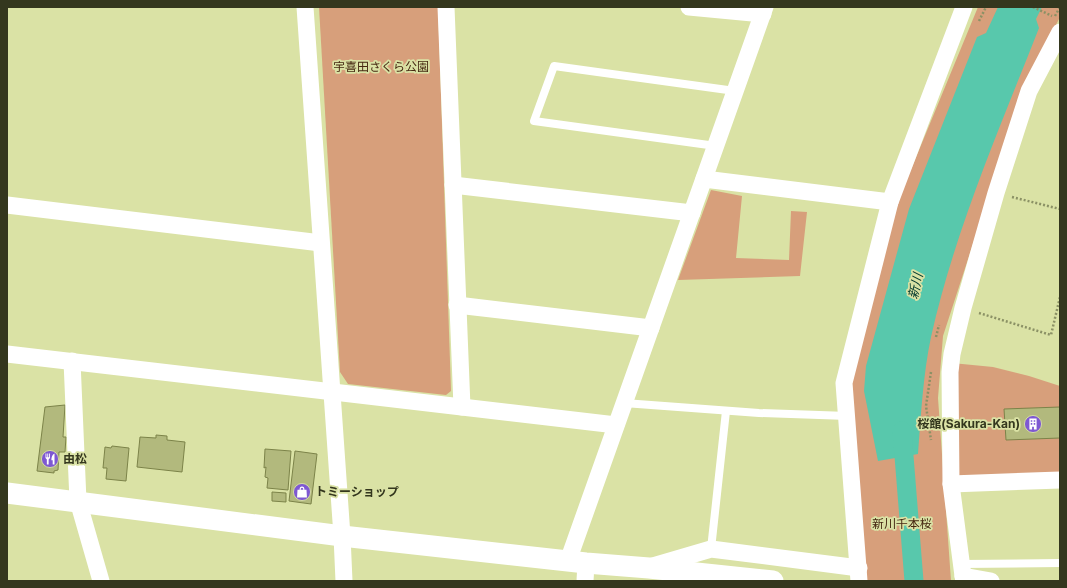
<svg xmlns="http://www.w3.org/2000/svg" width="1067" height="588" font-family="Inter,'Noto Sans JP',sans-serif">
	<style>
		.green { fill: #d79f7b }
		.water { fill: #58c8ac }
		.lines { fill: none; stroke-linecap: round; stroke-linejoin: round }
		.canal { stroke: #58c8ac; stroke-width: 19 }
		.building { fill: #b2b97d; stroke: #7c8349 }
		.path { stroke: #8b9165; stroke-width: 2.5; stroke-dasharray: 2 2; stroke-linecap: butt }
		.service { stroke: #fff; stroke-width: 8 }
		.minor { stroke: #fff; stroke-width: 17 }
		.tertiary { stroke: #fff; stroke-width: 21 }
		.labels { text-anchor: middle; stroke-width: 3.5; stroke-linejoin: round; paint-order: stroke }
		.park-label { font-size: 12px; fill: #462812; stroke: #dae2a5 }
		.poi-label { font-size: 12px; font-weight: bold; fill: #34371e; stroke: #dae2a5; text-anchor: start }
		.water-label { font-size: 13px; font-style: italic; fill: #01372c; stroke: #dae2a5 }
	</style>
	<rect width="100%" height="100%" fill="#dae2a5"/>
	<g class="green">
		<polygon points="319,7 438,7 451,391 446,395 348,384 340,372"/>
		<polygon points="978,7 1060,7 1060,17 1023,90 943,336 938,398 951,581 861,581 849,381 898,201"/>
		<polygon points="711,190 742,196 736,258 789,260 791,211 807,212 800,276 678,280"/>
		<polygon points="952,363 993,367 1029,376 1060,386 1060,476 955,480"/>
	</g>
	<path class="water" d="M998,7H1042L1036,19L1039,28C999,130 955,230 931,337C923,375 921,415 918,454L878,461L864,391L866,366L909,209L977,37L986,33Z"/>
	<g class="lines">
		<polyline class="canal" points="902,431 914,581"/>
	</g>
	<g class="building">
		<polygon points="65,405 63,437 66,437 65,452 59,452 58,470 54,471 54,473 37,471 45,407"/>
		<polygon points="1060,407 1060,438 1006,440 1004,409"/>
		<polygon points="156,435 167,436 167,440 185,442 182,472 137,467 140,437 156,438"/>
		<polygon points="112,446 129,448 126,481 106,479 107,468 103,468 105,447 111,448"/>
		<polygon points="265,449 291,451 288,490 267,488 268,478 265,477 266,467 264,468"/>
		<polygon points="295,451 317,454 311,504 289,501"/>
		<polygon points="272,492 286,493 286,502 272,501"/>
	</g>
	<g class="lines">
		<g class="path">
			<polyline points="1033,7 1052,16"/>
			<polyline points="1055,16 1060,7"/>
			<polyline points="979,21 986,7"/>
			<polyline points="1012,197 1060,209"/>
			<polyline points="979,313 1051,335 1060,297"/>
			<polyline points="936,337 939,325"/>
			<polyline points="931,372 926,406 931,440"/>
		</g>
		<g class="service">
			<polyline points="716,146 534,121 554,66 735,91"/>
			<polyline points="624,403 759,413 848,416"/>
			<polyline points="711,549 726,411"/>
			<polyline points="961,564 1060,563"/>
		</g>
		<g class="minor">
			<polyline points="305,7 342,536 344,581"/>
			<polyline points="446,7 462,407"/>
			<polyline points="689,7 763,14"/>
			<polyline points="704,179 890,202"/>
			<polyline points="453,185 692,213"/>
			<polyline points="7,205 321,243"/>
			<polyline points="457,305 651,328"/>
			<polyline points="7,354 616,425"/>
			<polyline points="72,361 78,501 101,581"/>
			<polyline points="951,484 1060,480"/>
			<polyline points="568,561 765,7"/>
			<polyline points="653,566 711,549 859,568"/>
			<polyline points="963,576 951,484 950,372 952,354 963,308 996,193 1029,91 1060,32"/>
			<polyline points="585,581 586,563"/>
			<polyline points="859,581 844,383 890,202 964,7"/>
			<polyline points="964,581 963,576 991,581"/>
		</g>
		<polyline class="tertiary" points="7,493 342,536 586,563 649,568 773,581"/>
	</g>
	<defs>
		<g id="building-disc" transform="scale(0.9)"><circle r="9.5" fill="#7e58d2" stroke="#dae2a5"/><path d="M-4-6H4V6H1V3H-1V6H-4ZM-2.5-4.3h1.7v1.8h-1.7ZM.8-4.3h1.7v1.8H.8ZM-2.5-1h1.7V.8h-1.7ZM.8-1h1.7V.8H.8Z" fill="#fff"/></g>
		<g id="restaurant-disc" transform="scale(0.9)"><circle r="9.5" fill="#7e58d2" stroke="#dae2a5"/><path d="M-5-6h1v4h1v-4h1v4h1v-4h1v5L-1.5 .5V6h-2V.5L-5-1ZM5-6V6H3V1.5H1.5Q1.5-4 5-6Z" fill="#fff"/></g>
		<g id="shop-disc" transform="scale(0.9)"><circle r="9.5" fill="#7e58d2" stroke="#dae2a5"/><path d="M-5-2.5h2.3a2.7 3.5 0 0 1 5.4 0H5L5.5 6h-11ZM-1.5-2.5h3a1.5 2.3 0 0 0-3 0Z" fill="#fff"/></g>
	</defs>
	<g fill-rule="evenodd">
		<use href="#building-disc" x="1033" y="424"/>
		<use href="#restaurant-disc" x="50" y="459"/>
		<use href="#shop-disc" x="302" y="492"/>
	</g>
	<g class="labels">
		<g class="park-label">
			<text x="381" y="71">宇喜田さくら公園</text>
			<text x="902" y="528">新川千本桜</text>
		</g>
		<g class="poi-label">
			<text x="1020" y="428" text-anchor="end">桜館(Sakura-Kan)</text>
			<text x="63" y="463">由松</text>
			<text x="315" y="496">トミーショップ</text>
		</g>
		<g class="water-label">
			<text transform="translate(915 286) rotate(-77)" y="5">新川</text>
		</g>
	</g>
	<rect width="1067" height="588" fill="none" stroke="#34371e" stroke-width="16"/>
</svg>
